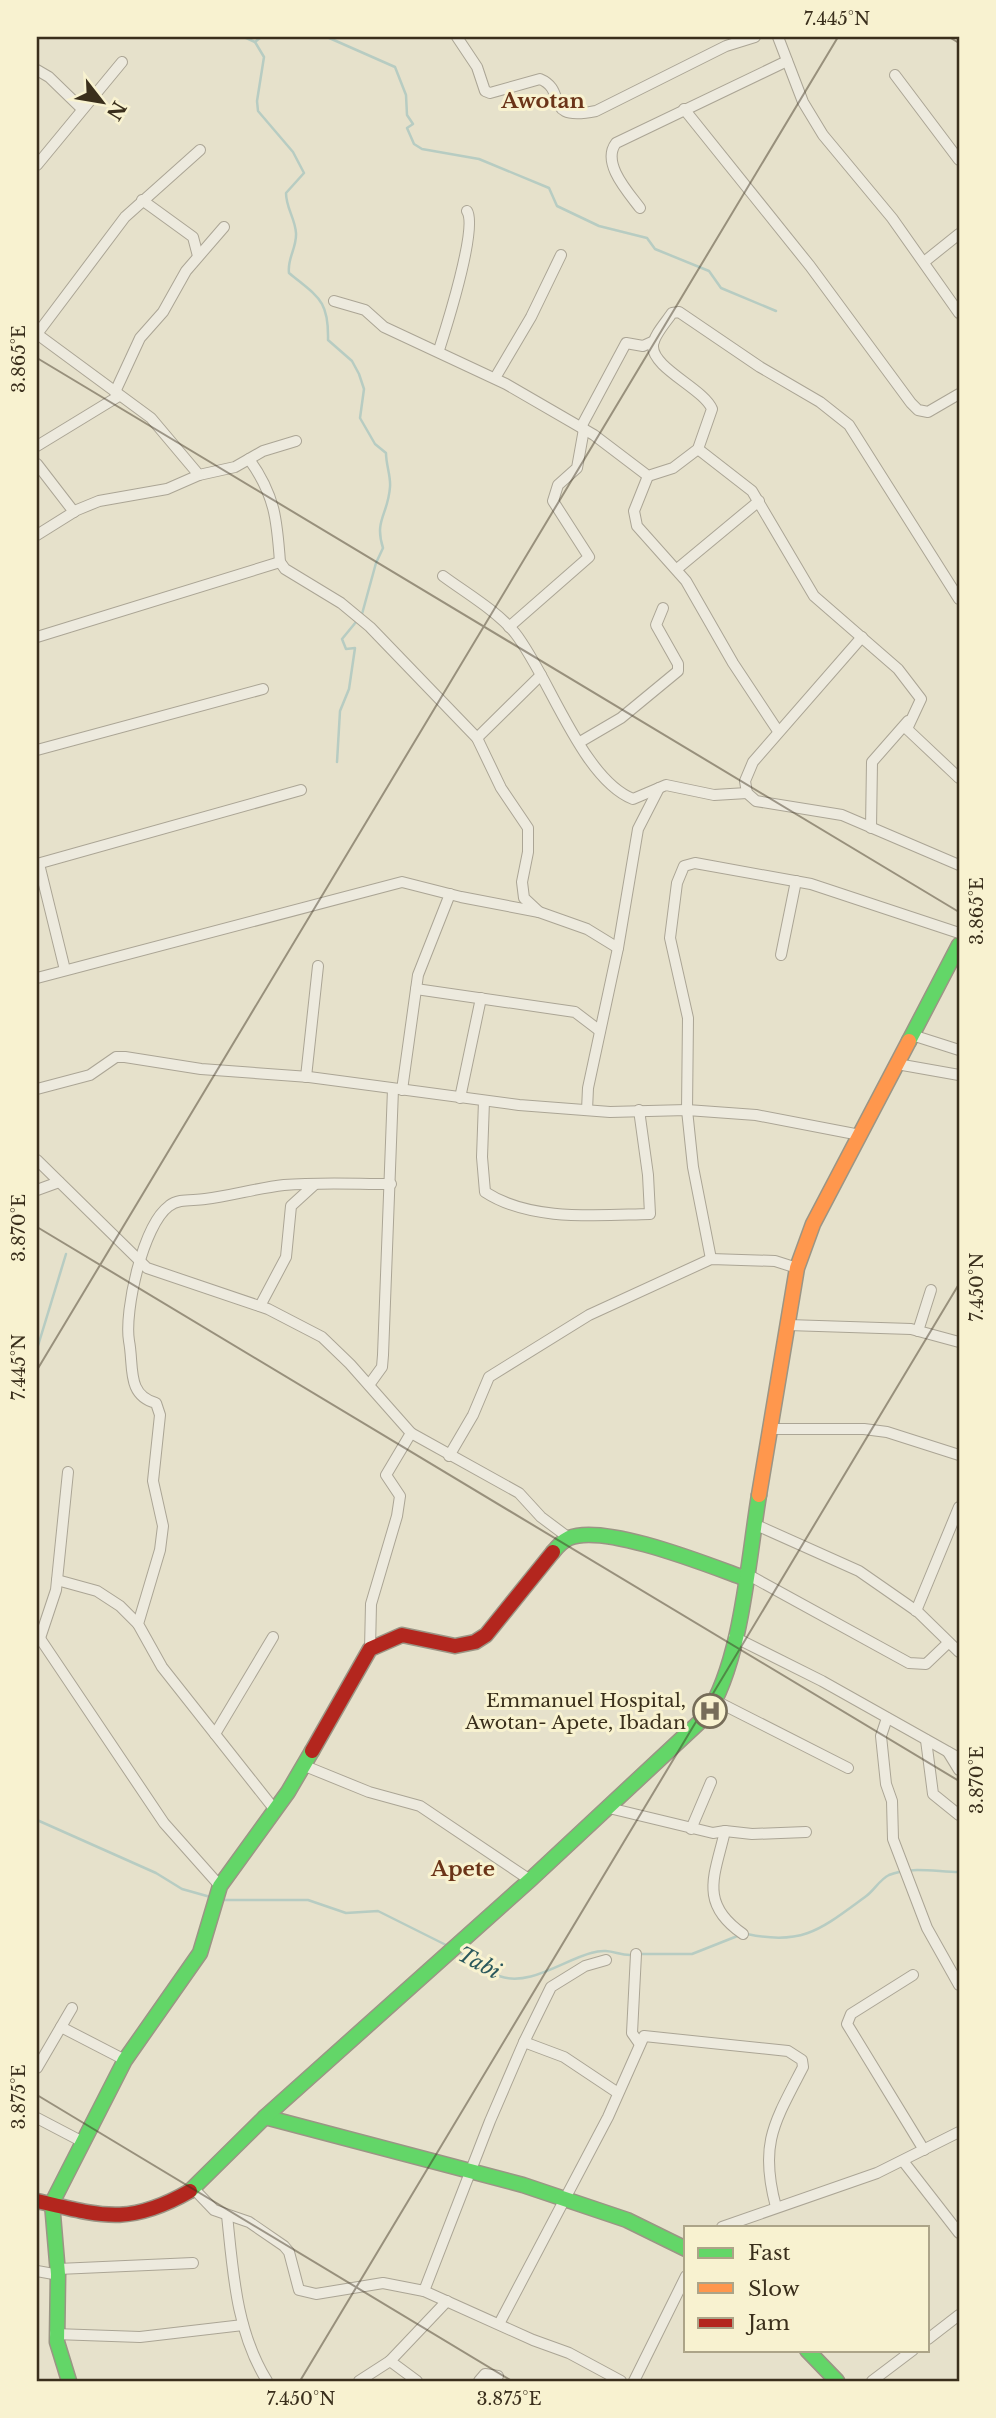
<svg xmlns="http://www.w3.org/2000/svg" width="996" height="2418" font-family="'Libre Baskerville',serif">
	<style>
		.lines { fill: none; stroke-linecap: round; stroke-linejoin: round }
		.stream { stroke: #b7ccc2; stroke-width: 2.5 }
		.street-casing { stroke: #aba595; stroke-width: 12 }
		.fast-casing { stroke: #9b9585; stroke-width: 17 }
		.slow-casing { stroke: #9b9585; stroke-width: 17 }
		.jam-casing { stroke: #9b9585; stroke-width: 17 }
		.street { stroke: #edeade; stroke-width: 10 }
		.fast { stroke: #63d668; stroke-width: 14 }
		.slow { stroke: #ff974d; stroke-width: 14 }
		.jam { stroke: #b3261e; stroke-width: 14 }
		.ticks { fill: none; stroke: #3a2f1c; stroke-width: 2; stroke-opacity: 0.45 }
		.labels { text-anchor: middle; stroke-width: 6; stroke-linejoin: round; paint-order: stroke }
		.poi-label { font-size: 19px; fill: #3a2f1c; stroke: #f8f2d0; text-anchor: end }
		.neighbourhood-label { font-size: 21px; font-weight: bold; fill: #6b3418; stroke: #f8f2d0 }
		.water-label { font-size: 21px; font-style: italic; fill: #2a585c; stroke: #f8f2d0 }
		.neatline { fill: none; stroke: #3a2f1c; stroke-width: 2.5 }
		.ticks-label { font-size: 18px; text-anchor: middle; fill: #3a2f1c }
	</style>
	<rect width="100%" height="100%" fill="#e6e1cb"/>
	<g class="lines">
		<g class="stream">
			<polyline points="244,37 255,42 261,37"/>
			<polyline points="327,37 395,67 406,95 407,115 413,124 407,128 414,144 422,149 479,159 549,188 557,206 599,226 647,238 655,249 709,271 721,288 776,311"/>
			<path d="M255,42L264,57L257,101L258,111L293,152L304,173L286,193C286,208 295,218 296,233C297,248 287,258 289,273C318,297 329,300 328,340L352,361L359,374L364,389L360,418L375,444L386,453C386,465 391,476 390,487C388,515 374,520 383,548L376,563L362,614"/>
			<polyline points="337,762 340,711 349,689 355,648 346,649 342,639 356,622"/>
			<polyline points="37,1349 66,1254"/>
			<polyline points="37,1820 156,1873 182,1889 214,1898"/>
			<polyline points="224,1900 308,1900 346,1913 378,1911 448,1946"/>
			<path d="M747,1934C803,1946 821,1929 865,1897C874,1891 879,1880 889,1875C910,1866 937,1872 959,1872"/>
			<path d="M457,1951C471,1959 483,1970 499,1976C529,1987 562,1961 591,1953C611,1947 617,1956 632,1955"/>
			<polyline points="639,1954 692,1954 740,1935"/>
		</g>
		<g class="street-casing">
			<g id="street">
				<path d="M457,37L477,67L485,91L490,93L540,79C569,91 541,122 596,111L726,46L755,37"/>
				<polyline points="778,37 803,102 823,135 892,218 959,313"/>
				<polyline points="37,70 49,77 82,109"/>
				<polyline points="895,75 959,160"/>
				<polyline points="684,109 810,266 911,403 918,410 928,412 959,394"/>
				<polyline points="37,165 122,62"/>
				<polyline points="142,200 193,237 198,256"/>
				<path d="M640,208C628,192 601,163 616,143L787,61"/>
				<polyline points="924,262 959,234"/>
				<path d="M334,301L365,310L384,327L506,384L594,435L648,476L673,468L698,449L712,409C704,389 652,368 653,346C653,336 667,321 672,313L679,312L760,367L820,402L849,425L959,599"/>
				<polyline points="37,334 151,418 199,475 235,467 263,451 296,441"/>
				<polyline points="37,334 125,217 200,150"/>
				<path d="M439,350C446,328 478,228 467,211"/>
				<polyline points="495,378 531,317 561,255"/>
				<polyline points="115,392 140,338 163,312 186,271 224,227"/>
				<polyline points="581,427 626,343 643,346 654,341"/>
				<polyline points="37,446 119,396"/>
				<polyline points="698,449 752,491 814,596 898,669 921,699 907,729 959,778"/>
				<path d="M249,459C275,495 277,520 280,562L285,569L341,603L370,627L477,738L501,788L528,828V852L522,882L524,898L539,912L587,929L618,948"/>
				<polyline points="37,464 74,512"/>
				<polyline points="648,476 634,511 637,526 686,581 733,663 778,731"/>
				<polyline points="37,535 77,510 99,501 167,489 199,475"/>
				<polyline points="677,569 759,501"/>
				<path d="M443,576C466,593 497,611 515,633C549,676 582,779 633,799L666,785L714,795L747,793"/>
				<polyline points="509,627 589,557 553,501 558,485 577,468 584,429"/>
				<polyline points="37,637 280,562"/>
				<polyline points="862,637 753,762 745,781 747,793 756,801 842,815 959,865"/>
				<polyline points="477,738 541,675"/>
				<polyline points="580,742 621,718 678,671 678,664 656,625 663,608"/>
				<polyline points="37,750 263,689"/>
				<polyline points="871,828 872,762 908,721"/>
				<polyline points="37,864 301,790"/>
				<polyline points="39,864 65,970"/>
				<polyline points="781,955 796,881"/>
				<polyline points="37,978 402,882 461,897 539,912"/>
				<polyline points="416,989 575,1012 600,1031"/>
				<polyline points="912,1035 959,1050"/>
				<polyline points="897,1064 959,1075"/>
				<polyline points="306,1077 318,966"/>
				<polyline points="37,1089 90,1075 116,1057 125,1057 201,1069 309,1077 519,1105 610,1112 687,1110 756,1115 860,1135"/>
				<polyline points="402,1090 418,975 450,894"/>
				<polyline points="460,1098 481,998"/>
				<path d="M484,1101L482,1157L485,1192C531,1222 598,1215 650,1214L648,1175L639,1110"/>
				<polyline points="587,1110 588,1088 618,948 638,829 659,788"/>
				<polyline points="37,1160 147,1268 268,1309 322,1337 350,1364 411,1433 519,1493 541,1517 569,1538"/>
				<polyline points="37,1190 59,1182"/>
				<polyline points="711,1259 693,1167 687,1110 688,1018 670,938 677,883 684,866 695,863 811,884 959,933"/>
				<polyline points="260,1306 286,1257 291,1206 314,1185"/>
				<polyline points="788,1325 911,1329 959,1342"/>
				<polyline points="918,1331 931,1290"/>
				<polyline points="369,1385 382,1367 383,1355 393,1089"/>
				<polyline points="770,1429 864,1429 887,1432 959,1455"/>
				<polyline points="449,1456 473,1415 489,1377 589,1315 711,1259 775,1261 797,1268"/>
				<polyline points="754,1524 859,1571 918,1612 959,1652"/>
				<polyline points="745,1573 909,1663 926,1664 948,1643"/>
				<polyline points="57,1580 97,1591 120,1606 138,1624"/>
				<polyline points="916,1611 959,1507"/>
				<polyline points="37,1634 164,1823 220,1886"/>
				<polyline points="734,1637 822,1681 959,1758"/>
				<polyline points="40,1638 56,1590 68,1472"/>
				<polyline points="370,1649 371,1604 397,1516 400,1496 386,1475 411,1433"/>
				<polyline points="716,1701 848,1768"/>
				<polyline points="887,1718 881,1736 886,1784 892,1801 893,1839 927,1928 959,1985"/>
				<polyline points="215,1734 273,1637"/>
				<polyline points="926,1740 933,1794 959,1815"/>
				<polyline points="948,1752 959,1770"/>
				<polyline points="305,1766 369,1792 420,1806 530,1880"/>
				<polyline points="609,1808 713,1833 725,1831 752,1834 806,1832"/>
				<path d="M275,1810L162,1667L138,1624L160,1550L163,1526L153,1481L160,1415L156,1403C126,1395 134,1366 129,1341C124,1311 143,1225 169,1206C179,1198 193,1201 205,1199C231,1196 257,1188 284,1185C319,1182 355,1184 391,1184"/>
				<polyline points="691,1829 711,1782"/>
				<path d="M725,1831C715,1875 698,1903 743,1934"/>
				<polyline points="636,1954 632,2033 639,2043"/>
				<polyline points="913,1975 851,2014 847,2024 924,2150"/>
				<polyline points="61,2027 125,2060"/>
				<polyline points="524,2042 564,2057 618,2093"/>
				<polyline points="37,2068 72,2008"/>
				<polyline points="37,2118 81,2141"/>
				<polyline points="903,2161 959,2233"/>
				<polyline points="193,2188 214,2210 249,2222 284,2246 289,2252 299,2290 316,2294 383,2283 424,2291 533,2340 569,2353 621,2381"/>
				<path d="M227,2215C233,2272 236,2331 267,2381"/>
				<polyline points="722,2227 877,2173 959,2132"/>
				<polyline points="58,2269 193,2263"/>
				<polyline points="37,2271 59,2275"/>
				<polyline points="424,2291 490,2121 524,2042 551,1987 585,1966 606,1960"/>
				<path d="M499,2324L608,2117L644,2036L788,2051L802,2060L803,2067C774,2123 759,2144 776,2207"/>
				<polyline points="55,2334 140,2337 243,2325"/>
				<polyline points="928,2339 959,2315"/>
				<polyline points="390,2361 447,2301"/>
				<polyline points="359,2381 390,2361 417,2381"/>
				<polyline points="479,2381 485,2374 498,2376"/>
				<polyline points="634,2381 686,2276"/>
				<polyline points="872,2381 913,2350"/>
			</g>
		</g>
		<g class="fast-casing">
			<g id="fast">
				<polyline points="909,1041 959,945"/>
				<path d="M553,1552C557,1547 563,1541 569,1538C604,1523 708,1565 744,1578"/>
				<polyline points="265,2117 523,2185 627,2220 686,2249"/>
				<path d="M190,2191L265,2117L530,1880L706,1716C742,1661 748,1561 759,1495"/>
				<polyline points="807,2350 837,2381"/>
				<polyline points="69,2381 57,2342 58,2274 52,2203 125,2060 200,1953 220,1886 288,1792 312,1751"/>
			</g>
		</g>
		<g class="slow-casing">
			<polyline id="slow" points="759,1495 797,1268 813,1224 909,1041"/>
		</g>
		<g class="jam-casing">
			<g id="jam">
				<polyline points="312,1751 370,1649 402,1635 455,1646 475,1642 486,1635 553,1552"/>
				<path d="M37,2201C102,2216 129,2226 190,2191"/>
			</g>
		</g>
		<use href="#street" class="street"/>
		<use href="#fast" class="fast"/>
		<use href="#slow" class="slow"/>
		<use href="#jam" class="jam"/>
	</g>
	<path class="ticks" d="M949,37L959,43M37,358L959,912M37,1227L959,1781M37,1370L838,37M37,2095L512,2381M300,2381L959,1284"/>
	<defs>
		<g id="hospital-ring" transform="scale(1.75)"><circle r="9.5" fill="#f8f2d0" stroke="#766d59" stroke-width="1.5"/><path d="M-5-5h3v3.5h4V-5h3V5h-3V1.5h-4V5h-3Z" fill="#766d59"/></g>
	</defs>
	<g fill-rule="evenodd">
		<use href="#hospital-ring" x="710" y="1711"/>
	</g>
	<g class="labels">
		<g class="poi-label">
			<text x="686" y="1707">Emmanuel Hospital,<tspan x="686" dy="22">Awotan- Apete, Ibadan</tspan></text>
		</g>
		<g class="neighbourhood-label">
			<text x="543" y="108">Awotan</text>
			<text x="463" y="1876">Apete</text>
		</g>
		<g class="water-label">
			<text transform="translate(479 1963) rotate(28)" y="7">Tabi</text>
		</g>
	</g>
	<rect width="996" height="2418" fill="none" stroke="#f8f2d0" stroke-width="77"/>
	<rect x="684" y="2226" width="245" height="126" fill="#f8f2d0" stroke="#aca488" stroke-width="2"/>
	<rect x="698" y="2248" width="35" height="10" fill="#63d668" stroke="#aca488" stroke-width="2"/>
	<text x="748" y="2260" font-size="21" fill="#3a2f1c">Fast</text>
	<rect x="698" y="2283" width="35" height="10" fill="#ff974d" stroke="#aca488" stroke-width="2"/>
	<text x="748" y="2296" font-size="21" fill="#3a2f1c">Slow</text>
	<rect x="698" y="2318" width="35" height="10" fill="#b3261e" stroke="#aca488" stroke-width="2"/>
	<text x="748" y="2330" font-size="21" fill="#3a2f1c">Jam</text>
	<g transform="translate(102 102) rotate(121)" stroke="#f8f2d0" stroke-width="5" paint-order="stroke">
	<path d="M0-5L12 26L0 18L-12 26Z" fill="#3a2f1c"/>
	<text y="-10" font-size="19" font-weight="bold" text-anchor="middle" fill="#3a2f1c">N</text>
	</g>
	<rect x="38" y="38" width="920" height="2342" class="neatline"/>
	<g class="ticks-label">
		<text x="837" y="25">7.445°N</text>
		<text transform="translate(19 359) rotate(-90)" y="6">3.865°E</text>
		<text transform="translate(977 911) rotate(-90)" y="6">3.865°E</text>
		<text transform="translate(19 1228) rotate(-90)" y="6">3.870°E</text>
		<text transform="translate(977 1287) rotate(-90)" y="6">7.450°N</text>
		<text transform="translate(19 1367) rotate(-90)" y="6">7.445°N</text>
		<text transform="translate(977 1780) rotate(-90)" y="6">3.870°E</text>
		<text transform="translate(19 2097) rotate(-90)" y="6">3.875°E</text>
		<text x="301" y="2405">7.450°N</text>
		<text x="509" y="2405">3.875°E</text>
	</g>
</svg>
